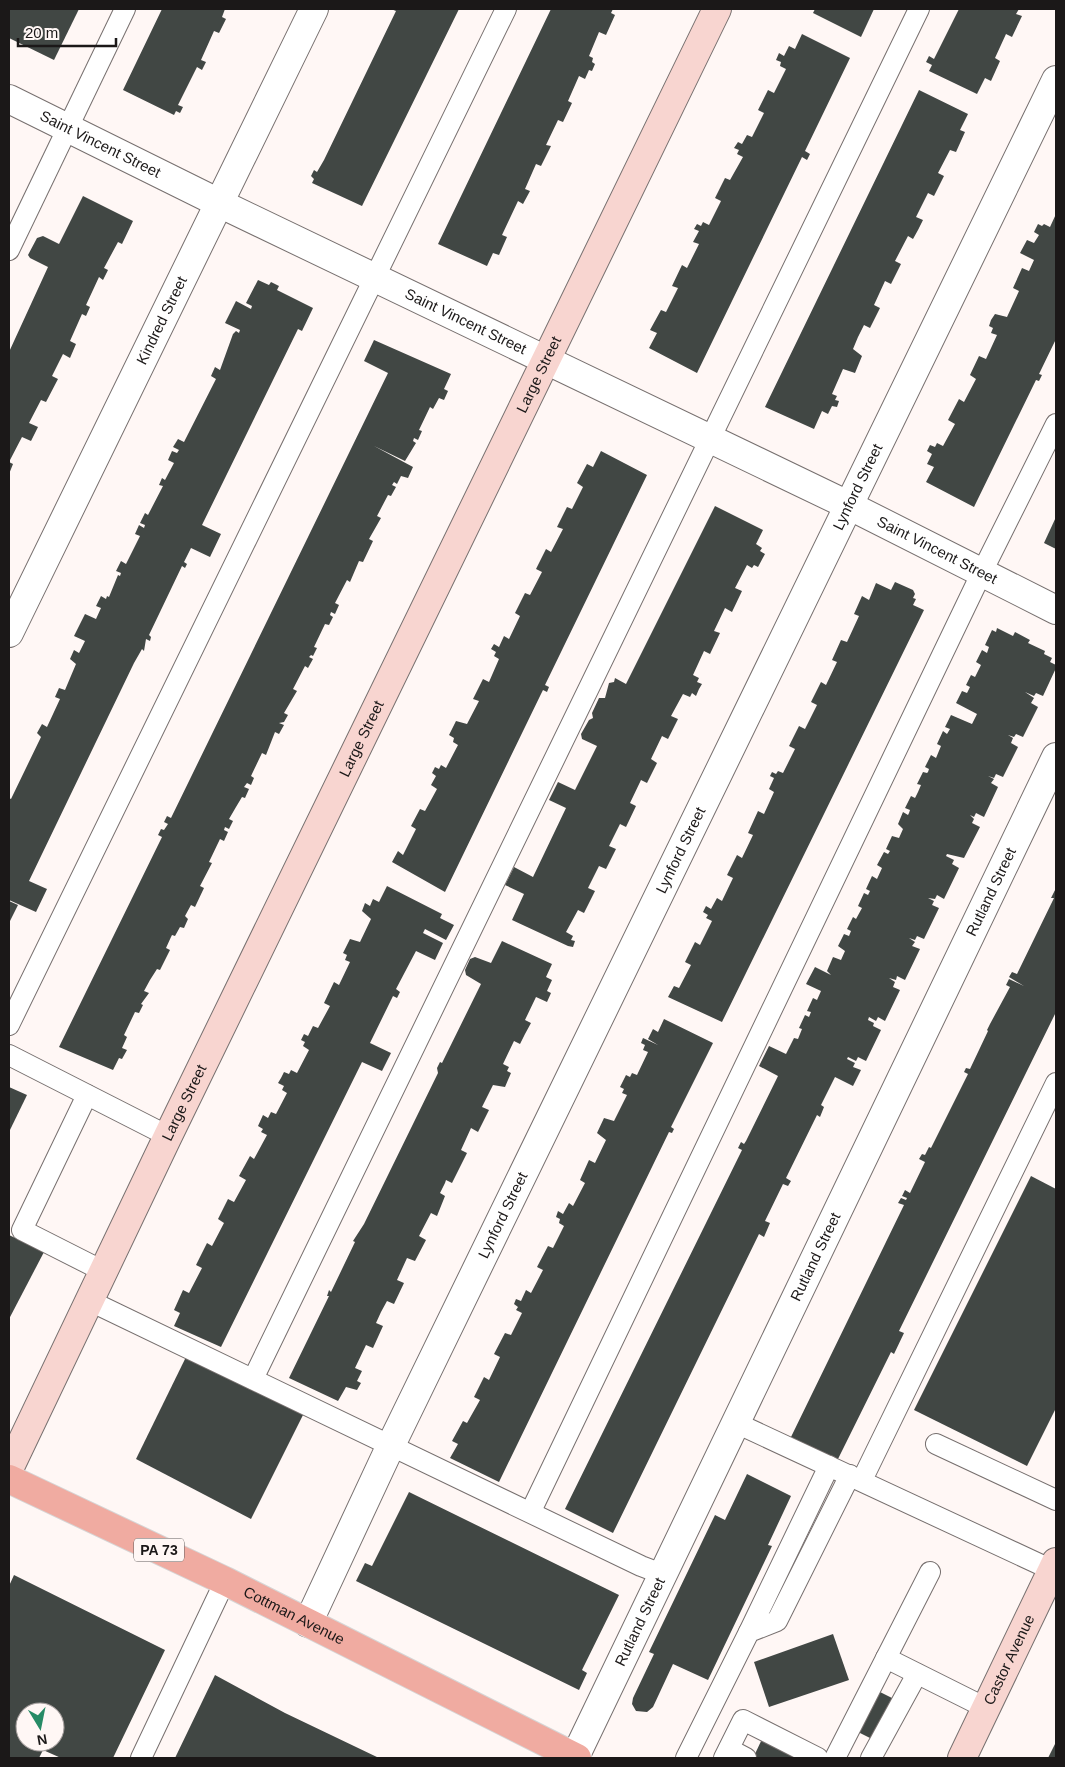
<svg xmlns="http://www.w3.org/2000/svg" width="1065" height="1767" font-family="Arial,sans-serif">
	<style>
		.building { fill: #414744; fill-rule: evenodd }
		.lines { fill: none; stroke-linecap: round; stroke-linejoin: round }
		.lane-casing { stroke: #77706f; stroke-width: 22 }
		.street-casing { stroke: #77706f; stroke-width: 30 }
		.secondary-casing { stroke: #77706f; stroke-width: 30 }
		.primary-casing { stroke: #d6d5d5; stroke-width: 30 }
		.lane { stroke: #fff; stroke-width: 20 }
		.street { stroke: #fff; stroke-width: 28 }
		.secondary { stroke: #f8d5d0; stroke-width: 28 }
		.primary { stroke: #f0aba1; stroke-width: 28 }
		.labels { text-anchor: middle; stroke-width: 5; stroke-linejoin: round; paint-order: stroke }
		.shield { fill: #fff7f5; stroke: #5f5b5a; stroke-width: 1 }
		.shield-label { font-size: 14px; font-weight: bold; fill: #1b1818 }
		.street-label { font-size: 15px; fill: #1b1818; stroke: #fff7f5 }
	</style>
	<rect width="100%" height="100%" fill="#fff7f5"/>
	<g class="building">
		<polygon points="9,9 79,9 54,60 9,38"/>
		<polygon points="162,9 225,9 222,17 226,19 219,33 214,31 201,60 206,62 202,70 197,67 178,105 183,107 180,113 176,111 174,115 123,90"/>
		<polygon points="391,9 459,9 362,206 312,183 314,179 311,176 314,170 317,172 324,160 396,11"/>
		<polygon points="551,9 613,9 611,13 615,15 606,35 599,32 589,56 593,58 592,62 595,64 592,71 589,70 585,79 579,76 568,101 572,103 563,122 558,120 546,145 551,146 541,166 536,164 525,189 530,191 523,204 518,201 502,235 507,237 499,255 493,253 487,266 438,244"/>
		<polygon points="815,9 874,9 861,37 813,13"/>
		<polygon points="959,9 1019,9 1016,14 1022,16 1012,37 1006,34 995,58 1000,61 991,81 985,78 977,94 929,71 932,65 926,62 929,56 934,59"/>
		<polygon points="802,34 850,58 805,151 810,154 807,160 802,157 697,373 649,348 657,333 650,330 661,310 666,312 678,288 672,286 682,265 687,268 699,244 693,242 699,231 694,229 697,224 701,226 703,222 709,225 721,201 715,198 725,178 730,180 743,157 737,154 739,150 734,148 738,142 742,144 747,135 752,137 764,113 758,110 768,90 774,93 786,69 780,66 781,62 776,60 779,53 784,56 789,46 795,49"/>
		<polygon points="919,90 968,114 960,130 965,132 956,152 950,150 938,173 944,176 934,196 928,193 916,217 923,220 918,230 913,239 908,236 895,261 901,264 891,284 885,281 874,305 880,308 870,328 864,325 858,337 853,349 862,356 855,373 843,369 832,394 837,396 835,400 839,401 837,407 832,406 828,414 822,411 814,429 765,407"/>
		<polygon points="83,196 133,221 122,244 118,242 104,268 108,270 103,280 99,277 93,290 86,305 90,307 86,316 82,314 70,341 76,344 70,358 63,354 52,376 58,379 46,402 41,400 29,423 38,427 31,441 22,437 9,462 13,464 9,474 9,352 48,267 30,258 28,255 37,238 43,236 59,244"/>
		<polygon points="1056,214 1056,339 1040,372 1039,374 1042,375 1039,381 1036,380 974,507 926,482 934,467 927,464 932,454 927,451 930,445 935,447 937,443 943,446 955,424 948,420 959,399 964,402 976,379 970,375 979,356 986,359 997,335 991,333 993,328 989,326 991,320 995,314 1007,317 1019,291 1013,288 1022,268 1029,271 1034,260 1020,253 1027,240 1034,243 1039,235 1034,232 1038,224 1042,226 1044,224 1050,227"/>
		<polygon points="258,280 269,285 271,282 279,286 277,290 313,308 302,331 298,329 202,525 221,534 210,557 191,548 184,562 187,564 185,568 182,566 149,635 151,637 150,641 146,639 144,651 142,649 134,663 29,881 47,889 36,912 9,900 9,798 11,799 41,737 37,733 42,724 47,727 60,699 55,697 59,688 65,690 76,664 70,659 74,650 79,653 85,641 74,636 85,614 96,619 101,608 96,606 101,596 106,599 107,596 109,597 118,575 120,576 121,573 116,571 121,561 126,564 140,536 135,534 139,525 144,528 145,525 140,523 145,513 148,515 163,486 159,485 162,478 165,480 174,463 168,460 172,451 177,453 179,450 173,447 178,439 184,442 216,379 211,376 215,367 220,370 233,334 236,331 239,333 240,330 225,323 236,301 251,309 252,306 246,303"/>
		<polygon points="374,340 451,374 444,389 448,391 444,400 439,398 433,409 430,407 419,430 422,431 418,440 414,438 413,441 416,443 405,461 374,446 413,467 408,478 401,476 397,484 394,482 392,485 396,487 391,496 388,495 377,516 381,518 369,539 373,541 363,562 359,561 350,582 347,580 335,603 339,605 335,614 331,612 330,615 333,617 329,625 325,624 314,647 317,648 313,656 311,655 309,657 313,659 308,668 305,666 293,689 297,691 284,713 288,715 284,722 279,723 284,725 279,734 275,732 266,755 262,753 251,776 254,778 251,785 247,783 244,787 249,789 245,798 242,797 236,807 229,819 233,821 229,829 225,827 224,830 228,832 224,841 220,839 209,862 212,863 200,886 204,888 195,907 191,905 185,916 188,919 184,928 180,927 175,936 172,935 171,937 166,948 170,950 160,970 157,969 150,980 144,991 149,993 141,1004 143,1005 139,1013 135,1012 124,1035 127,1037 122,1048 127,1050 122,1059 119,1058 113,1070 59,1047 162,837 158,835 161,829 164,830 168,824 164,822 167,816 171,818 388,373 364,361"/>
		<polygon points="601,451 647,475 545,685 549,687 547,692 543,690 541,694 445,892 392,862 398,851 403,855 416,829 411,826 420,809 425,811 437,789 431,785 436,776 432,773 435,767 439,769 441,765 446,768 458,745 453,742 454,738 449,735 456,721 467,724 479,701 473,699 483,679 489,682 499,659 494,656 496,652 491,649 494,644 499,647 504,636 509,639 520,616 515,613 525,593 530,595 542,572 536,569 546,549 551,552 563,529 557,527 567,507 572,509 583,487 577,483 587,464 593,467"/>
		<polygon points="715,506 763,530 756,544 762,548 760,551 765,554 758,567 754,565 752,568 747,565 735,588 742,591 732,612 725,608 714,631 720,633 710,654 704,651 693,675 699,678 697,682 702,684 699,689 696,696 692,693 690,697 683,694 671,716 678,719 668,739 662,736 651,759 657,763 647,783 641,780 630,803 636,806 626,827 620,824 609,846 616,849 606,869 599,866 588,888 595,891 584,913 578,910 566,932 573,936 571,940 575,941 573,947 568,946 512,920 524,894 505,885 514,867 533,877 566,808 549,800 558,782 575,790 597,746 582,739 581,734 589,720 593,718 592,713 599,698 605,698 609,683 614,682 615,678 626,684"/>
		<polygon points="1056,517 1056,549 1044,543"/>
		<polygon points="895,582 913,590 915,594 913,598 916,599 913,605 924,610 722,1022 668,997 674,986 679,988 691,965 685,962 695,942 700,945 712,921 706,918 708,915 703,912 706,906 711,909 717,898 722,901 733,878 727,875 737,855 742,858 753,835 748,833 758,811 764,814 774,792 769,789 774,778 770,776 772,772 776,774 778,771 783,773 795,749 789,746 799,726 805,729 817,705 811,702 821,682 826,685 837,662 832,660 841,640 847,642 859,616 854,614 862,596 869,600 876,583 891,590"/>
		<polygon points="997,628 1013,636 1015,632 1030,640 1028,643 1045,651 1044,654 1052,658 1050,662 1056,665 1056,668 1043,696 1036,693 1034,696 1025,692 1034,698 1031,703 1038,707 1023,737 1016,734 1014,737 1008,735 1013,738 1011,743 1018,747 1003,777 996,774 994,778 988,776 994,779 991,783 998,787 984,817 976,813 974,817 970,815 974,819 972,823 980,827 964,858 947,854 946,856 954,860 952,864 959,868 944,899 937,895 935,899 928,898 934,901 932,905 939,908 924,939 917,936 915,940 909,938 915,942 912,946 920,949 905,980 897,976 896,980 889,978 895,982 893,987 900,990 885,1021 878,1017 876,1021 869,1017 868,1020 874,1023 873,1026 881,1030 866,1061 858,1057 856,1061 848,1057 847,1059 855,1063 853,1067 861,1070 853,1086 835,1077 821,1105 824,1107 820,1117 817,1115 786,1178 791,1181 788,1186 783,1184 765,1221 770,1223 764,1237 759,1234 613,1533 565,1509 742,1150 738,1148 741,1142 744,1144 746,1141 778,1076 759,1066 769,1046 786,1054 794,1038 798,1039 802,1029 799,1028 805,1015 809,1017 811,1012 807,1011 813,998 817,1000 821,991 806,984 815,967 831,975 827,971 833,957 841,960 845,951 838,946 844,934 849,936 851,931 847,929 853,917 856,919 862,908 858,906 864,893 868,895 870,891 866,889 872,876 877,879 882,868 877,865 884,852 888,854 890,851 886,849 892,836 899,838 903,829 898,824 903,812 908,815 909,813 910,810 905,808 911,796 915,798 918,792 921,785 917,784 923,772 927,773 928,772 929,769 925,767 931,755 936,758 941,746 937,744 943,731 947,734 950,729 945,727 951,715 972,724 977,714 956,703 962,691 967,693 970,687 966,685 971,675 975,677 981,665 976,662 982,650 987,653 989,647 985,645 992,630 996,632"/>
		<polygon points="387,886 442,914 440,918 454,925 446,940 425,929 423,933 443,943 435,960 416,951 396,989 400,992 397,998 393,996 370,1043 391,1053 382,1071 362,1062 221,1347 174,1326 180,1313 174,1310 183,1290 189,1293 202,1268 196,1265 207,1243 212,1246 224,1223 218,1219 228,1199 234,1202 246,1180 239,1176 250,1156 254,1159 267,1135 261,1132 263,1129 258,1126 263,1115 268,1118 271,1112 276,1114 287,1093 282,1090 284,1086 278,1083 281,1078 284,1072 289,1074 291,1070 297,1073 309,1050 303,1046 305,1042 301,1040 304,1034 308,1036 313,1026 318,1028 330,1006 324,1003 334,982 339,985 350,962 345,960 347,955 343,953 350,939 360,942 371,919 362,911 365,903 370,906 373,899 379,902"/>
		<polygon points="1056,888 1056,1012 899,1331 904,1333 894,1354 891,1352 837,1461 791,1437 904,1205 898,1203 901,1198 906,1200 907,1198 902,1196 905,1190 910,1193 925,1162 919,1159 922,1154 925,1155 929,1147 931,1148 968,1074 964,1072 966,1068 970,1069 988,1031 987,1030 990,1024 1010,987 1006,985 1009,979 1024,986 1009,977 1012,972 1017,974 1054,898 1051,898"/>
		<polygon points="9,901 18,905 9,923"/>
		<polygon points="502,941 552,964 546,977 552,980 547,991 551,993 547,1002 536,997 525,1020 531,1023 525,1034 520,1044 514,1041 503,1064 509,1067 507,1071 511,1073 505,1087 493,1085 482,1107 489,1110 478,1132 471,1128 461,1150 467,1153 452,1183 446,1180 445,1183 440,1193 445,1196 437,1216 431,1213 419,1236 426,1240 415,1261 407,1258 397,1280 404,1283 394,1304 387,1301 381,1312 376,1323 383,1326 373,1348 366,1345 355,1368 362,1371 357,1381 361,1383 357,1390 346,1387 338,1401 289,1378 329,1296 327,1296 329,1290 331,1292 355,1242 353,1241 364,1224 438,1073 437,1068 440,1062 442,1063 481,984 466,975 465,970 470,959 475,957 491,963"/>
		<polygon points="664,1019 713,1043 671,1127 674,1129 672,1133 669,1132 499,1482 450,1458 458,1444 452,1441 463,1421 467,1423 480,1400 474,1397 484,1377 489,1380 500,1357 494,1354 505,1333 511,1335 522,1313 516,1310 518,1307 514,1304 516,1299 521,1301 526,1290 531,1293 543,1270 537,1267 548,1246 553,1248 564,1226 559,1223 560,1219 556,1217 558,1211 563,1214 569,1203 573,1206 585,1183 580,1180 589,1160 595,1163 606,1140 597,1133 604,1118 614,1121 627,1095 622,1093 624,1089 620,1087 626,1075 630,1077 632,1073 637,1075 648,1052 643,1050 645,1045 641,1043 643,1038 658,1045 648,1039 653,1029 658,1032"/>
		<polygon points="9,1087 27,1095 9,1132"/>
		<polygon points="1031,1176 1056,1189 1056,1408 1027,1466 914,1410"/>
		<polygon points="9,1235 44,1252 9,1319"/>
		<polygon points="186,1357 303,1415 251,1519 136,1459"/>
		<polygon points="747,1474 791,1496 768,1545 772,1546 708,1680 673,1664 653,1707 647,1712 636,1711 632,1704 633,1698 654,1654 649,1652 715,1515 725,1520"/>
		<polygon points="409,1492 619,1595 582,1670 587,1673 579,1690 356,1581 365,1563 372,1566"/>
		<path d="M14,1575L165,1650L113,1758H61L43,1750L39,1758H9V1586ZM25,1712H55V1742H25Z"/>
		<polygon points="833,1634 849,1680 769,1707 754,1662"/>
		<polygon points="215,1675 285,1713 379,1758 175,1758"/>
		<polygon points="874,1689 904,1704 884,1745 854,1730"/>
		<polygon points="764,1735 806,1758 753,1758"/>
		<polygon points="1056,1742 1056,1758 1048,1758"/>
	</g>
	<g class="lines">
		<g class="lane-casing">
			<g id="lane">
				<polyline points="9,250 125,9"/>
				<polyline points="9,1025 506,9"/>
				<polyline points="9,1055 168,1136"/>
				<polyline points="87,1095 22,1230 103,1271"/>
				<polyline points="90,1301 641,1566 662,1574"/>
				<polyline points="253,1379 919,9"/>
				<polyline points="734,1422 1052,1570"/>
				<polyline points="936,1444 1056,1500"/>
				<polyline points="862,1480 1056,1083"/>
				<polyline points="531,1511 982,572 1056,424"/>
				<polyline points="749,1632 829,1466"/>
				<polyline points="886,1658 986,1708"/>
				<polyline points="729,1749 746,1758"/>
				<polyline points="141,1758 225,1581"/>
				<polyline points="686,1758 749,1632 777,1621 850,1475"/>
				<polyline points="724,1758 743,1720 818,1758"/>
				<polyline points="835,1758 930,1572"/>
				<polyline points="871,1758 917,1674"/>
			</g>
		</g>
		<g class="street-casing">
			<g id="street">
				<path id="s1" d="M9,99L219,203L850,506L1056,610"/>
				<path id="s2" d="M9,633L314,9"/>
				<path id="s3" d="M308,1623L391,1445L1056,80"/>
				<path id="s4" d="M575,1757L1056,757"/>
			</g>
		</g>
		<g class="secondary-casing">
			<g id="secondary">
				<path id="s5" d="M9,1469L168,1136L717,9"/>
				<path id="s6" d="M962,1758L1056,1562"/>
			</g>
		</g>
		<g class="primary-casing">
			<g id="primary">
				<path id="s7" d="M9,1479L225,1581L577,1758"/>
			</g>
		</g>
		<use href="#lane" class="lane"/>
		<use href="#street" class="street"/>
		<use href="#secondary" class="secondary"/>
		<use href="#primary" class="primary"/>
	</g>
	<g class="labels">
		<rect class="shield" x="134" y="1538.5" width="50" height="23" rx="4"/>
		<g class="shield-label">
			<text x="159" y="1555">PA 73</text>
		</g>
		<g class="street-label">
			<text dy="5" stroke="none"><textPath href="#s1" startOffset="102">Saint Vincent Street</textPath></text>
			<text dy="5" stroke="none"><textPath href="#s2" startOffset="348">Kindred Street</textPath></text>
			<text dy="5" stroke="none"><textPath href="#s1" startOffset="508">Saint Vincent Street</textPath></text>
			<text dy="5" stroke="none"><textPath href="#s5" startOffset="1216">Large Street</textPath></text>
			<text dy="5" stroke="none"><textPath href="#s3" startOffset="1262">Lynford Street</textPath></text>
			<text dy="5" stroke="none"><textPath href="#s1" startOffset="1032">Saint Vincent Street</textPath></text>
			<text dy="5" stroke="none"><textPath href="#s5" startOffset="811">Large Street</textPath></text>
			<text dy="5" stroke="none"><textPath href="#s3" startOffset="858">Lynford Street</textPath></text>
			<text dy="5" stroke="none"><textPath href="#s4" startOffset="960">Rutland Street</textPath></text>
			<text dy="5" stroke="none"><textPath href="#s5" startOffset="406">Large Street</textPath></text>
			<text dy="5" stroke="none"><textPath href="#s3" startOffset="452">Lynford Street</textPath></text>
			<text dy="5" stroke="none"><textPath href="#s4" startOffset="555">Rutland Street</textPath></text>
			<text dy="5" stroke="none"><textPath href="#s7" startOffset="316">Cottman Avenue</textPath></text>
			<text dy="5" stroke="none"><textPath href="#s4" startOffset="150">Rutland Street</textPath></text>
			<text dy="5" stroke="none"><textPath href="#s6" startOffset="109">Castor Avenue</textPath></text>
		</g>
	</g>
	<rect width="1065" height="1767" fill="none" stroke="#1b1818" stroke-width="20"/>
	<g transform="translate(40 1727) rotate(170)"><circle r="24" fill="#fff7f5" stroke="#a49e9d"/>
	<path d="M0-4L9 19L0 12L-9 19Z" fill="#278b66"/>
	<text y="-8" font-size="14" font-weight="bold" text-anchor="middle" fill="#1b1818">N</text>
	</g>
	<path d="M18 38v8h98v-8" fill="none" stroke="#1b1818" stroke-width="2.5"/>
	<text x="25" y="38" font-size="15" fill="#1b1818" stroke="#fff7f5" stroke-width="4" paint-order="stroke">20 m</text>
</svg>
